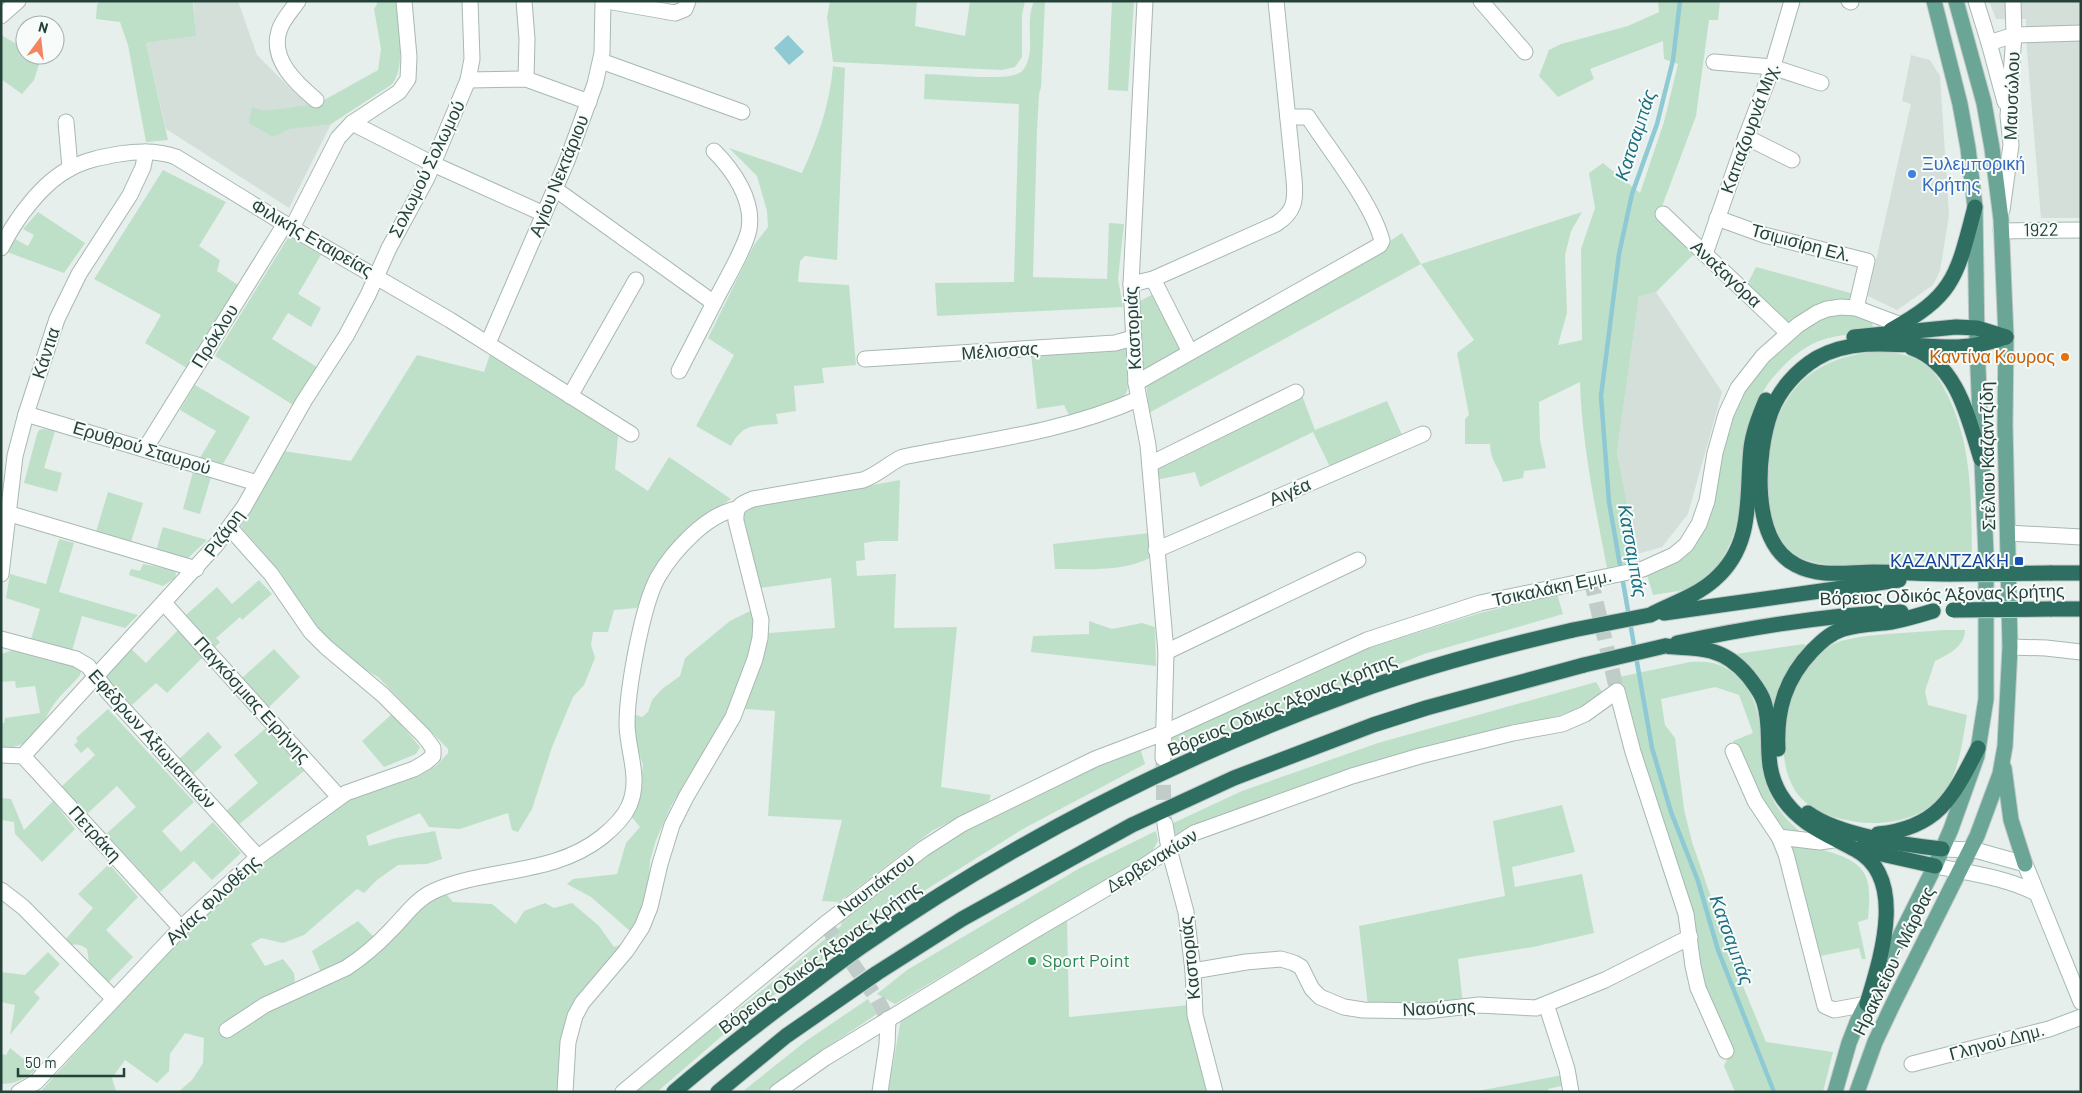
<svg xmlns="http://www.w3.org/2000/svg" width="2082" height="1093" font-family="Barlow,sans-serif">
	<style>
		.built { fill: #d4dfda }
		.green { fill: #bfe0c8 }
		.water { fill: #8ec9d4 }
		.lines { fill: none; stroke-linecap: round; stroke-linejoin: round }
		.stream { stroke: #8ec9d4; stroke-width: 4.5 }
		.street-tunnel { stroke: #bfccc8; stroke-width: 15; stroke-dasharray: 15 8; stroke-linecap: butt }
		.street-casing { stroke: #a8b8b2; stroke-width: 17 }
		.secondary-casing { stroke: #a4bbb3; stroke-width: 17 }
		.primary-casing { stroke: #c2cac8; stroke-width: 17 }
		.highway-casing { stroke: #c2cac8; stroke-width: 17 }
		.street { stroke: #fff; stroke-width: 15 }
		.secondary { stroke: #fff; stroke-width: 15 }
		.primary { stroke: #6aa596; stroke-width: 15 }
		.highway { stroke: #2f6f62; stroke-width: 15 }
		.highway-bridge-casing { stroke: #c2cac8; stroke-width: 17; stroke-linecap: butt }
		.highway-bridge { stroke: #2f6f62; stroke-width: 15 }
		.shop-dot { fill: #3f7fe0; stroke: #f7fbf9; stroke-width: 2 }
		.food-dot { fill: #e8710a; stroke: #f7fbf9; stroke-width: 2 }
		.transit-dot { fill: #1a4fb4; stroke: #f7fbf9; stroke-width: 2 }
		.leisure-dot { fill: #2e9e5b; stroke: #f7fbf9; stroke-width: 2 }
		.labels { text-anchor: middle; stroke-width: 4; stroke-linejoin: round; paint-order: stroke }
		.street-label { font-size: 18px; fill: #24423a; stroke: #f7fbf9 }
		.shop-label { font-size: 18px; fill: #366cbe; stroke: #f7fbf9; text-anchor: start }
		.food-label { font-size: 18px; fill: #c56008; stroke: #f7fbf9; text-anchor: end }
		.transit-label { font-size: 18px; fill: #164399; stroke: #f7fbf9; text-anchor: end }
		.leisure-label { font-size: 18px; fill: #27864d; stroke: #f7fbf9; text-anchor: start }
		.water-label { font-size: 19px; font-style: italic; fill: #1c6f80; stroke: #f7fbf9 }
	</style>
	<rect width="100%" height="100%" fill="#e6efeb"/>
	<g class="built">
		<polygon points="194,1 238,1 257,55 295,93 331,124 289,208 166,129 146,43 195,36"/>
		<polygon points="1989,1 2081,1 2081,218 2041,218 2026,39 2026,19 1996,19"/>
		<polygon points="1911,55 1930,60 1940,76 1949,215 1940,271 1933,285 1897,310 1868,296 1911,104 1902,101"/>
		<polygon points="1656,292 1722,392 1688,514 1662,547 1637,554 1617,452 1639,295"/>
	</g>
	<g class="green">
		<polygon points="99,1 193,1 196,36 146,43 168,140 146,142 128,45 120,22 96,19 97,5"/>
		<path d="M376,1H396C398,22 407,70 391,85L331,124L289,129L273,137L249,123L252,107L264,111L317,104L378,70L381,49L374,9L377,4Z"/>
		<polygon points="830,1 917,1 915,26 965,36 970,1 1025,1 1022,15 1022,57 1015,67 1002,70 833,62 827,17"/>
		<path d="M1034,1H1045L1041,87L1039,94L1037,130L1033,277L1107,279L1109,223L1124,224L1118,279L1123,307L937,316L935,283L1014,282L1019,104L924,99L925,74C944,74 1008,82 1021,72C1027,67 1029,58 1030,51C1031,34 1027,17 1034,1Z"/>
		<polygon points="1112,1 1134,1 1128,91 1108,90"/>
		<path d="M1658,1H1720L1718,20H1709L1696,116L1658,217L1696,252L1656,292L1639,296L1617,452L1637,553L1640,560L1607,568C1595,506 1582,445 1580,382L1539,402L1540,440L1546,468L1524,471L1523,478L1503,482C1499,465 1491,464 1490,444H1465V419L1469,415L1457,353L1474,340L1421,264L1149,413L1146,382L1359,262L1402,233L1421,264L1582,212L1571,231L1565,255L1567,313L1558,345L1582,340L1581,249L1595,208L1589,173L1603,163L1640,193L1664,122L1678,64L1664,59L1663,41L1590,69L1594,79L1558,97L1539,76L1549,50L1561,44L1628,26L1659,12Z"/>
		<polygon points="1,35 25,49 25,55 36,55 41,58 34,80 22,94 1,79"/>
		<path d="M833,66L845,68L837,260L805,256L800,261L798,282L849,285L856,365L822,368L824,383L794,386L796,411L776,414L778,424C754,426 743,423 731,446L696,426L734,355L708,338L754,245L768,227L767,211L757,176L729,148L802,173C818,138 830,104 833,66Z"/>
		<polygon points="163,170 226,202 199,246 220,260 217,271 238,285 187,368 145,343 161,315 94,279"/>
		<polygon points="38,212 85,243 64,273 7,252 15,239 28,246 34,235 23,229"/>
		<polygon points="289,236 321,255 298,294 321,308 311,327 288,313 272,339 317,367 293,405 215,356"/>
		<polygon points="1756,267 1854,294 1849,303 1789,325 1747,285"/>
		<polygon points="1155,293 1184,352 1143,372 1140,301"/>
		<path d="M1834,311L1849,312L1872,323L1873,327C1857,336 1838,334 1822,340C1805,345 1787,361 1776,374C1759,392 1748,422 1744,446C1740,466 1743,487 1741,507C1738,530 1721,571 1701,583C1688,591 1669,592 1653,595L1647,575L1682,559L1692,548L1728,425L1746,386L1795,332Z"/>
		<path d="M1126,345L1128,387C1126,407 1086,412 1069,415L1064,405L1037,409L1031,354Z"/>
		<path d="M1884,351C1897,353 1910,355 1921,362C1934,369 1941,382 1947,394C1973,446 1971,501 1972,557C1932,560 1833,575 1799,557C1764,538 1763,472 1771,438C1776,418 1786,397 1801,382C1824,360 1853,353 1884,351Z"/>
		<path d="M490,354L618,436L615,469L648,491L669,457L731,499C684,528 658,558 637,608L614,610L608,632H593L591,645L595,658L584,685L573,697L552,747L532,809L518,832L512,830L508,813L460,829L429,827L420,813L366,836L369,846L396,838L435,831L442,859L427,864L398,865L377,880L364,893L357,889L304,935L283,943L261,938L251,944L265,966L283,959L294,973L296,996L325,982L312,951L358,921L382,945C403,923 415,900 447,895L453,902L492,904L516,924L524,911L545,903L554,908L572,903L599,926L614,947L624,943L630,931L591,897L567,884L573,879L617,874L626,843L640,827L631,816L640,788L643,765L637,747L633,714L642,717L648,712L652,700L662,689L680,676L685,658L730,621L754,609L758,621L757,629L754,645L741,687L732,710L703,752L671,806L656,840L650,861L647,900L641,920L624,947L601,976L586,989L575,1006L564,1036L561,1092H178L192,1080L203,1063L204,1038L185,1033L170,1054L169,1071L157,1083L125,1060L112,1078L116,1091L121,1092H40L186,932L270,858L347,801L419,776L437,765L448,753V749L378,677L364,669L321,634L306,615L281,573L241,527L283,451L351,461L417,355L484,372Z"/>
		<polygon points="195,385 250,417 223,464 200,458 216,431 180,410"/>
		<polygon points="1301,393 1315,430 1387,401 1403,437 1331,469 1313,432 1200,487 1195,472 1156,480 1157,466"/>
		<polygon points="43,429 55,431 44,468 62,473 57,492 24,483 37,434 39,430"/>
		<polygon points="193,472 211,477 200,514 183,509"/>
		<polygon points="900,480 898,541 876,541 864,543 865,560 856,561 857,576 896,574 894,628 957,627 941,787 991,795 989,801 932,831 839,902 822,901 842,820 768,816 775,711 745,709 763,656 769,633 835,628 831,578 761,588 742,519 744,512 749,508"/>
		<polygon points="108,492 143,503 131,542 96,532"/>
		<polygon points="163,527 207,540 187,559 156,551"/>
		<path d="M1150,533L1152,557C1124,572 1087,569 1055,569L1053,544Z"/>
		<polygon points="59,539 74,543 59,592 138,615 125,628 82,616 72,651 31,639 40,609 6,598 10,574 46,584"/>
		<polygon points="143,564 173,570 176,573 175,578 163,586 129,575 131,569 140,571"/>
		<polygon points="259,580 272,594 242,620 240,617 216,638 220,642 215,647 186,615 217,587 232,604"/>
		<polygon points="1557,594 1563,614 1424,654 1175,755 1171,734 1372,647 1480,613"/>
		<polygon points="1089,621 1112,629 1142,623 1155,627 1156,666 1031,652 1033,636 1089,634"/>
		<polygon points="178,630 204,656 167,693 156,683 132,705 103,675 130,648 146,663"/>
		<path d="M1943,630H1965C1965,647 1947,655 1935,661L1925,691L1928,705L1967,715C1963,738 1960,767 1947,788C1923,825 1873,829 1834,817C1823,813 1814,811 1805,802C1777,777 1780,727 1793,695C1800,677 1813,654 1831,645C1854,633 1915,633 1943,630Z"/>
		<path d="M1804,644L1807,648C1790,665 1779,683 1773,706L1757,674L1736,654Z"/>
		<polygon points="274,649 300,677 269,707 242,678"/>
		<path d="M17,650C37,658 55,664 77,663L82,669L80,675C72,685 62,693 54,704C37,730 37,747 1,748V723H4L5,718L40,713L35,686L16,688L15,681L1,682V654L10,651Z"/>
		<path d="M1690,662C1698,662 1708,661 1716,664C1738,670 1754,694 1758,715C1763,738 1759,761 1766,783C1773,806 1786,820 1804,835L1782,832L1748,779L1733,741L1753,733L1739,695L1715,687L1661,699L1665,725L1675,738L1684,809L1692,842L1734,964L1766,1042L1833,1052L1823,1092H1735L1724,1066L1729,1055L1708,1006L1635,744L1619,677Z"/>
		<polygon points="1596,682 1602,692 1582,707 1540,723 1194,830 1173,835 1169,825 1242,791 1378,743"/>
		<polygon points="108,709 194,802 162,831 181,852 213,822 241,853 212,880 194,861 160,892 106,834 136,807 117,786 87,814 61,787 95,755 88,747 81,753 74,745 78,741 76,738"/>
		<polygon points="392,714 420,747 416,754 384,767 362,741"/>
		<polygon points="266,728 304,771 237,826 225,812 258,783 234,755"/>
		<polygon points="208,732 222,747 191,776 177,761"/>
		<path d="M1140,748L1145,764L1021,830L873,923L744,1017L657,1092H634L682,1051L749,1001L841,926L842,919C874,895 906,868 939,846C998,805 1074,775 1140,748Z"/>
		<polygon points="1,798 11,799 24,830 53,801 75,829 42,862 15,834 14,822 1,820"/>
		<polygon points="1562,805 1575,852 1512,867 1515,887 1582,874 1594,933 1533,947 1458,959 1463,1004 1368,1006 1359,926 1505,896 1493,821"/>
		<polygon points="1156,831 1158,841 1148,859 981,953 895,1004 877,994 907,970 1080,868"/>
		<path d="M1787,843C1809,848 1857,852 1866,877C1871,890 1869,905 1868,919L1858,922L1866,959H1862L1859,948L1816,957Z"/>
		<path d="M109,864L138,897L106,930L133,957L106,985L90,968L87,949C81,945 77,943 69,946L64,941L93,908L78,894Z"/>
		<polygon points="1067,918 1069,1017 1189,1005 1207,1092 888,1092 901,1019"/>
		<polygon points="48,952 60,964 34,992 40,998 10,1035 15,1005 1,1002 1,972 25,975"/>
		<polygon points="868,999 877,1014 806,1061 765,1092 742,1092 806,1041"/>
		<path d="M10,1048L36,1069C26,1079 15,1084 1,1084V1054L6,1055Z"/>
		<polygon points="1563,1075 1565,1085 1548,1089 1548,1092 1472,1092"/>
	</g>
	<polygon class="water" points="788,35 804,52 789,65 774,48"/>
	<g class="lines">
		<polyline class="stream" points="1680,1 1673,60 1657,124 1632,194 1619,254 1601,396 1609,502 1652,748 1671,812 1698,881 1718,950 1774,1092"/>
		<g class="street-tunnel">
			<polyline points="1591,580 1617,691"/>
			<polyline points="1163,762 1164,822"/>
			<polyline points="825,924 877,999 888,1019"/>
		</g>
		<g class="street-casing">
			<g id="street">
				<path d="M298,1C292,10 282,20 279,31C270,60 297,84 316,100"/>
				<polyline points="524,1 527,39 526,79"/>
				<polyline points="607,1 675,13 685,9 688,1"/>
				<polyline points="1145,1 1131,284 1136,383 1148,445 1166,652 1163,758"/>
				<polyline points="1481,1 1525,52"/>
				<polyline points="1849,1 1851,2"/>
				<polyline points="1976,1 1989,43 2005,102"/>
				<polyline points="1,16 18,1"/>
				<polyline points="1989,43 2014,35 2081,33"/>
				<polyline points="601,61 742,112"/>
				<polyline points="1714,62 1772,67 1821,83"/>
				<polyline points="468,80 526,79 589,102"/>
				<polyline points="66,122 70,168"/>
				<polyline points="352,123 433,164 544,214"/>
				<polyline points="1746,137 1792,160"/>
				<path d="M555,189L714,303C723,285 746,247 749,229C754,200 733,170 714,151"/>
				<polyline points="2002,210 2011,145 2008,116 2014,35 2013,1"/>
				<polyline points="1663,214 1788,333"/>
				<polyline points="1717,218 1764,235 1867,261 1856,308"/>
				<polyline points="292,228 338,138 352,123 399,92 408,79 409,57 404,1"/>
				<polyline points="2001,231 2081,230"/>
				<path d="M1,248C15,220 42,182 71,168C86,160 102,157 119,154C138,151 157,150 176,157L285,224L450,320L631,434"/>
				<polyline points="1705,254 1746,137 1772,69 1792,1"/>
				<polyline points="1153,279 1190,352"/>
				<path d="M1131,284L1153,279L1276,224C1295,212 1296,200 1294,179L1276,1"/>
				<polyline points="488,343 567,161 595,84 602,53 603,1"/>
				<polyline points="865,359 1115,343 1133,338"/>
				<polyline points="679,371 714,303"/>
				<path d="M1136,383L1380,245L1382,241C1373,204 1330,151 1308,117H1288"/>
				<polyline points="570,396 636,280"/>
				<polyline points="26,414 257,483"/>
				<polyline points="145,449 285,224"/>
				<polyline points="1150,464 1296,392"/>
				<polyline points="7,513 196,569"/>
				<polyline points="2008,533 2081,537"/>
				<polyline points="1156,550 1423,434"/>
				<polyline points="1,574 15,456 26,414 57,319 79,274 130,195 143,167 146,152"/>
				<polyline points="164,603 339,797"/>
				<polyline points="1,639 76,659 88,666 108,692 258,857"/>
				<polyline points="2010,647 2046,648 2081,652"/>
				<polyline points="1166,652 1358,560"/>
				<polyline points="1733,751 1755,801 1779,837 1786,854 1825,1006 1834,1010 1867,1004"/>
				<polyline points="1,755 23,756 181,928"/>
				<polyline points="23,756 216,545 244,507 304,401 346,336 368,295 389,248 427,178 468,80 472,59 470,1"/>
				<polyline points="1165,824 1169,849 1186,912 1193,971 1195,1015 1215,1092"/>
				<polyline points="1779,837 1820,842 1833,840"/>
				<polyline points="1,890 23,907 114,999"/>
				<polyline points="1193,971 1246,962 1281,959 1294,963 1301,967 1312,989 1320,997 1344,1007 1363,1010 1426,1011 1479,1005 1536,1008 1605,980 1690,937"/>
				<polyline points="1546,1004 1567,1069 1571,1092"/>
				<path d="M227,1030L265,1005L346,968C363,957 378,944 392,929C405,916 416,899 434,891C488,867 553,876 602,837C612,829 623,819 629,806C641,779 628,753 627,725C627,690 642,606 658,577C673,551 706,515 736,509"/>
				<polyline points="1912,1064 2049,1029 2081,1017"/>
				<polyline points="19,1092 36,1082 181,928 258,857 346,793 414,769 426,762 433,756 433,748 424,736 383,695 326,647 311,632 271,574 230,528"/>
				<path d="M565,1092L568,1042L575,1016L582,1003L626,951L642,927L650,907L660,864L672,825L686,797L733,717L755,659L760,638L761,620L736,521C735,507 740,504 753,499L863,480C879,474 889,463 903,457C982,441 1065,432 1138,399"/>
				<polyline points="623,1092 825,924 923,849 962,824 1095,759 1163,733 1367,640 1480,603 1643,569 1674,555 1686,545 1699,524 1707,501 1715,453 1726,414 1738,388 1763,356 1798,325 1817,313 1827,309 1841,307 1856,308 1901,325"/>
				<polyline points="777,1092 825,1058 1035,930 1138,870 1194,833 1352,776 1420,756 1513,733 1562,724 1585,714 1617,691 1633,752 1686,914 1693,966 1698,988 1726,1051"/>
				<polyline points="880,1092 887,1045 888,1019"/>
			</g>
		</g>
		<g class="secondary-casing">
			<g id="secondary">
				<polyline points="1942,849 1975,850 2025,864 2081,1002"/>
				<path d="M1935,866C1969,873 2005,877 2036,893"/>
			</g>
		</g>
		<g class="primary-casing">
			<g id="primary">
				<polyline points="2004,768 2011,820 2025,864"/>
				<polyline points="1835,1092 1849,1043 1858,1020 1935,866 1951,829 1977,756 1986,699 1986,555 1977,345 1975,207 1968,148 1960,104 1934,1"/>
				<polyline points="1857,1092 1875,1042 1893,1004 1977,836 2000,774 2005,746 2010,647 2005,425 2006,337 2001,219 1992,148 1984,103 1956,1"/>
			</g>
		</g>
		<g class="highway-casing">
			<g id="highway">
				<path d="M1891,330C1956,295 1957,274 1975,207"/>
				<polyline points="1854,337 1956,327 1977,328 2006,337"/>
				<path d="M1912,348C1958,365 1968,418 1981,459"/>
				<polyline points="2050,573 2081,573"/>
				<path d="M1950,574C1925,574 1899,572 1874,572C1848,572 1820,578 1796,565C1750,542 1756,453 1771,412C1779,390 1797,370 1817,358C1859,334 1912,348 1958,347C1975,346 1990,343 2006,337"/>
				<polyline points="2050,609 2081,609"/>
				<polyline points="1664,613 1899,580"/>
				<path d="M1650,615C1671,604 1696,596 1714,580C1755,545 1746,495 1751,448C1753,431 1759,416 1766,400"/>
				<path d="M1677,643C1751,627 1825,615 1901,612"/>
				<path d="M1665,646C1680,648 1696,647 1711,651C1726,655 1738,664 1748,676C1754,684 1761,692 1764,702C1774,733 1761,762 1780,794C1798,824 1827,834 1856,850C1908,878 1880,960 1867,1004"/>
				<path d="M1778,749C1776,711 1785,679 1812,651C1821,642 1830,633 1843,629C1859,624 1876,624 1892,622C1906,619 1920,615 1933,611"/>
				<path d="M1808,813C1838,835 1905,845 1942,849"/>
				<path d="M1878,834C1938,828 1953,797 1978,748"/>
				<polyline points="1859,849 1935,866"/>
				<path d="M674,1092C712,1059 751,1029 791,999C814,982 837,964 861,947C1014,841 1181,756 1356,692C1427,666 1500,647 1573,630"/>
				<polyline points="718,1092 786,1036 877,973 962,919 1132,825 1234,778 1373,725 1426,708 1584,665"/>
			</g>
		</g>
		<use href="#street" class="street"/>
		<use href="#secondary" class="secondary"/>
		<use href="#primary" class="primary"/>
		<use href="#highway" class="highway"/>
		<g class="highway-bridge-casing">
			<g id="highway-bridge">
				<polyline points="1950,574 2050,573"/>
				<polyline points="1953,610 2050,609"/>
				<polyline points="1573,630 1650,615"/>
				<polyline points="1584,665 1665,646"/>
			</g>
		</g>
		<use href="#highway-bridge" class="highway-bridge"/>
	</g>
	<circle class="shop-dot" cx="1912" cy="174" r="5"/>
	<circle class="food-dot" cx="2065" cy="357" r="5"/>
	<rect class="transit-dot" x="2014" y="556" width="10" height="10" rx="2.5"/>
	<circle class="leisure-dot" cx="1032" cy="961" r="5"/>
	<g class="labels">
		<g class="street-label">
			<text transform="translate(2012 96) rotate(-88)" y="6">Μαυσώλου</text>
			<text transform="translate(1750 128) rotate(-70)" y="6">Καπαζουρνά Μιχ.</text>
			<text transform="translate(427 169) rotate(-64)" y="6">Σολωμού Σολωμού</text>
			<text transform="translate(559 176) rotate(-68)" y="6">Αγίου Νεκτάριου</text>
			<text transform="translate(2041 230) rotate(-1)" y="6">1922</text>
			<text transform="translate(312 238) rotate(30)" y="6">Φιλικής Εταιρείας</text>
			<text transform="translate(1801 243) rotate(15)" y="6">Τσιμισίρη Ελ.</text>
			<text transform="translate(1726 274) rotate(43)" y="6">Αναξαγόρα</text>
			<text transform="translate(1133 328) rotate(-93)" y="6">Καστοριάς</text>
			<text transform="translate(215 336) rotate(-58)" y="6">Πρόκλου</text>
			<text transform="translate(1000 351) rotate(-4)" y="6">Μέλισσας</text>
			<text transform="translate(46 353) rotate(-72)" y="6">Κάντια</text>
			<text transform="translate(142 448) rotate(17)" y="6">Ερυθρού Σταυρού</text>
			<text transform="translate(1988 456) rotate(-91)" y="6">Στέλιου Καζαντζίδη</text>
			<text transform="translate(1290 492) rotate(-24)" y="6">Αιγέα</text>
			<text transform="translate(224 533) rotate(-54)" y="6">Ριζάρη</text>
			<text transform="translate(1552 588) rotate(-12)" y="6">Τσικαλάκη Εμμ.</text>
			<text transform="translate(1942 595) rotate(-2)" y="6">Βόρειος Οδικός Άξονας Κρήτης</text>
			<text transform="translate(252 700) rotate(48)" y="6">Παγκόσμιας Ειρήνης</text>
			<text transform="translate(1282 705) rotate(-22)" y="6">Βόρειος Οδικός Άξονας Κρήτης</text>
			<text transform="translate(152 739) rotate(48)" y="6">Εφέδρων Αξιωματικών</text>
			<text transform="translate(95 834) rotate(48)" y="6">Πετράκη</text>
			<text transform="translate(1152 861) rotate(-32)" y="6">Δερβενακίων</text>
			<text transform="translate(876 885) rotate(-37)" y="6">Ναυπάκτου</text>
			<text transform="translate(213 900) rotate(-43)" y="6">Αγίας Φιλοθέης</text>
			<text transform="translate(820 958) rotate(-36)" y="6">Βόρειος Οδικός Άξονας Κρήτης</text>
			<text transform="translate(1190 958) rotate(-96)" y="6">Καστοριάς</text>
			<text transform="translate(1894 961) rotate(-64)" y="6">Ηρακλείου - Μάρθας</text>
			<text transform="translate(1439 1008) rotate(-3)" y="6">Ναούσης</text>
			<text transform="translate(1997 1042) rotate(-15)" y="6">Γληνού Δημ.</text>
		</g>
		<g class="shop-label">
			<text x="1922" y="170">Ξυλεμπορική<tspan x="1922" dy="21">Κρήτης</tspan></text>
		</g>
		<g class="food-label">
			<text x="2055" y="363">Καντίνα Κουρος</text>
		</g>
		<g class="transit-label">
			<text x="2009" y="567">ΚΑΖΑΝΤΖΑΚΗ</text>
		</g>
		<g class="leisure-label">
			<text x="1042" y="967">Sport Point</text>
		</g>
		<g class="water-label">
			<text transform="translate(1635 135) rotate(-72)" y="7">Κατσαμπάς</text>
			<text transform="translate(1633 551) rotate(80)" y="7">Κατσαμπάς</text>
			<text transform="translate(1732 940) rotate(70)" y="7">Κατσαμπάς</text>
		</g>
	</g>
	<rect width="2082" height="1093" fill="none" stroke="#24423a" stroke-width="5"/>
	<g transform="translate(40 40) rotate(15)"><circle r="24" fill="#f7fbf9" stroke="#a3b1ad"/>
	<path d="M0-4L9 19L0 12L-9 19Z" fill="#f4845f"/>
	<text y="-8" font-size="14" font-weight="bold" text-anchor="middle" fill="#24423a">N</text>
	</g>
	<path d="M18 1068v8h106v-8" fill="none" stroke="#24423a" stroke-width="2.5"/>
	<text x="25" y="1068" font-size="15" fill="#24423a" stroke="#f7fbf9" stroke-width="4" paint-order="stroke">50 m</text>
</svg>
